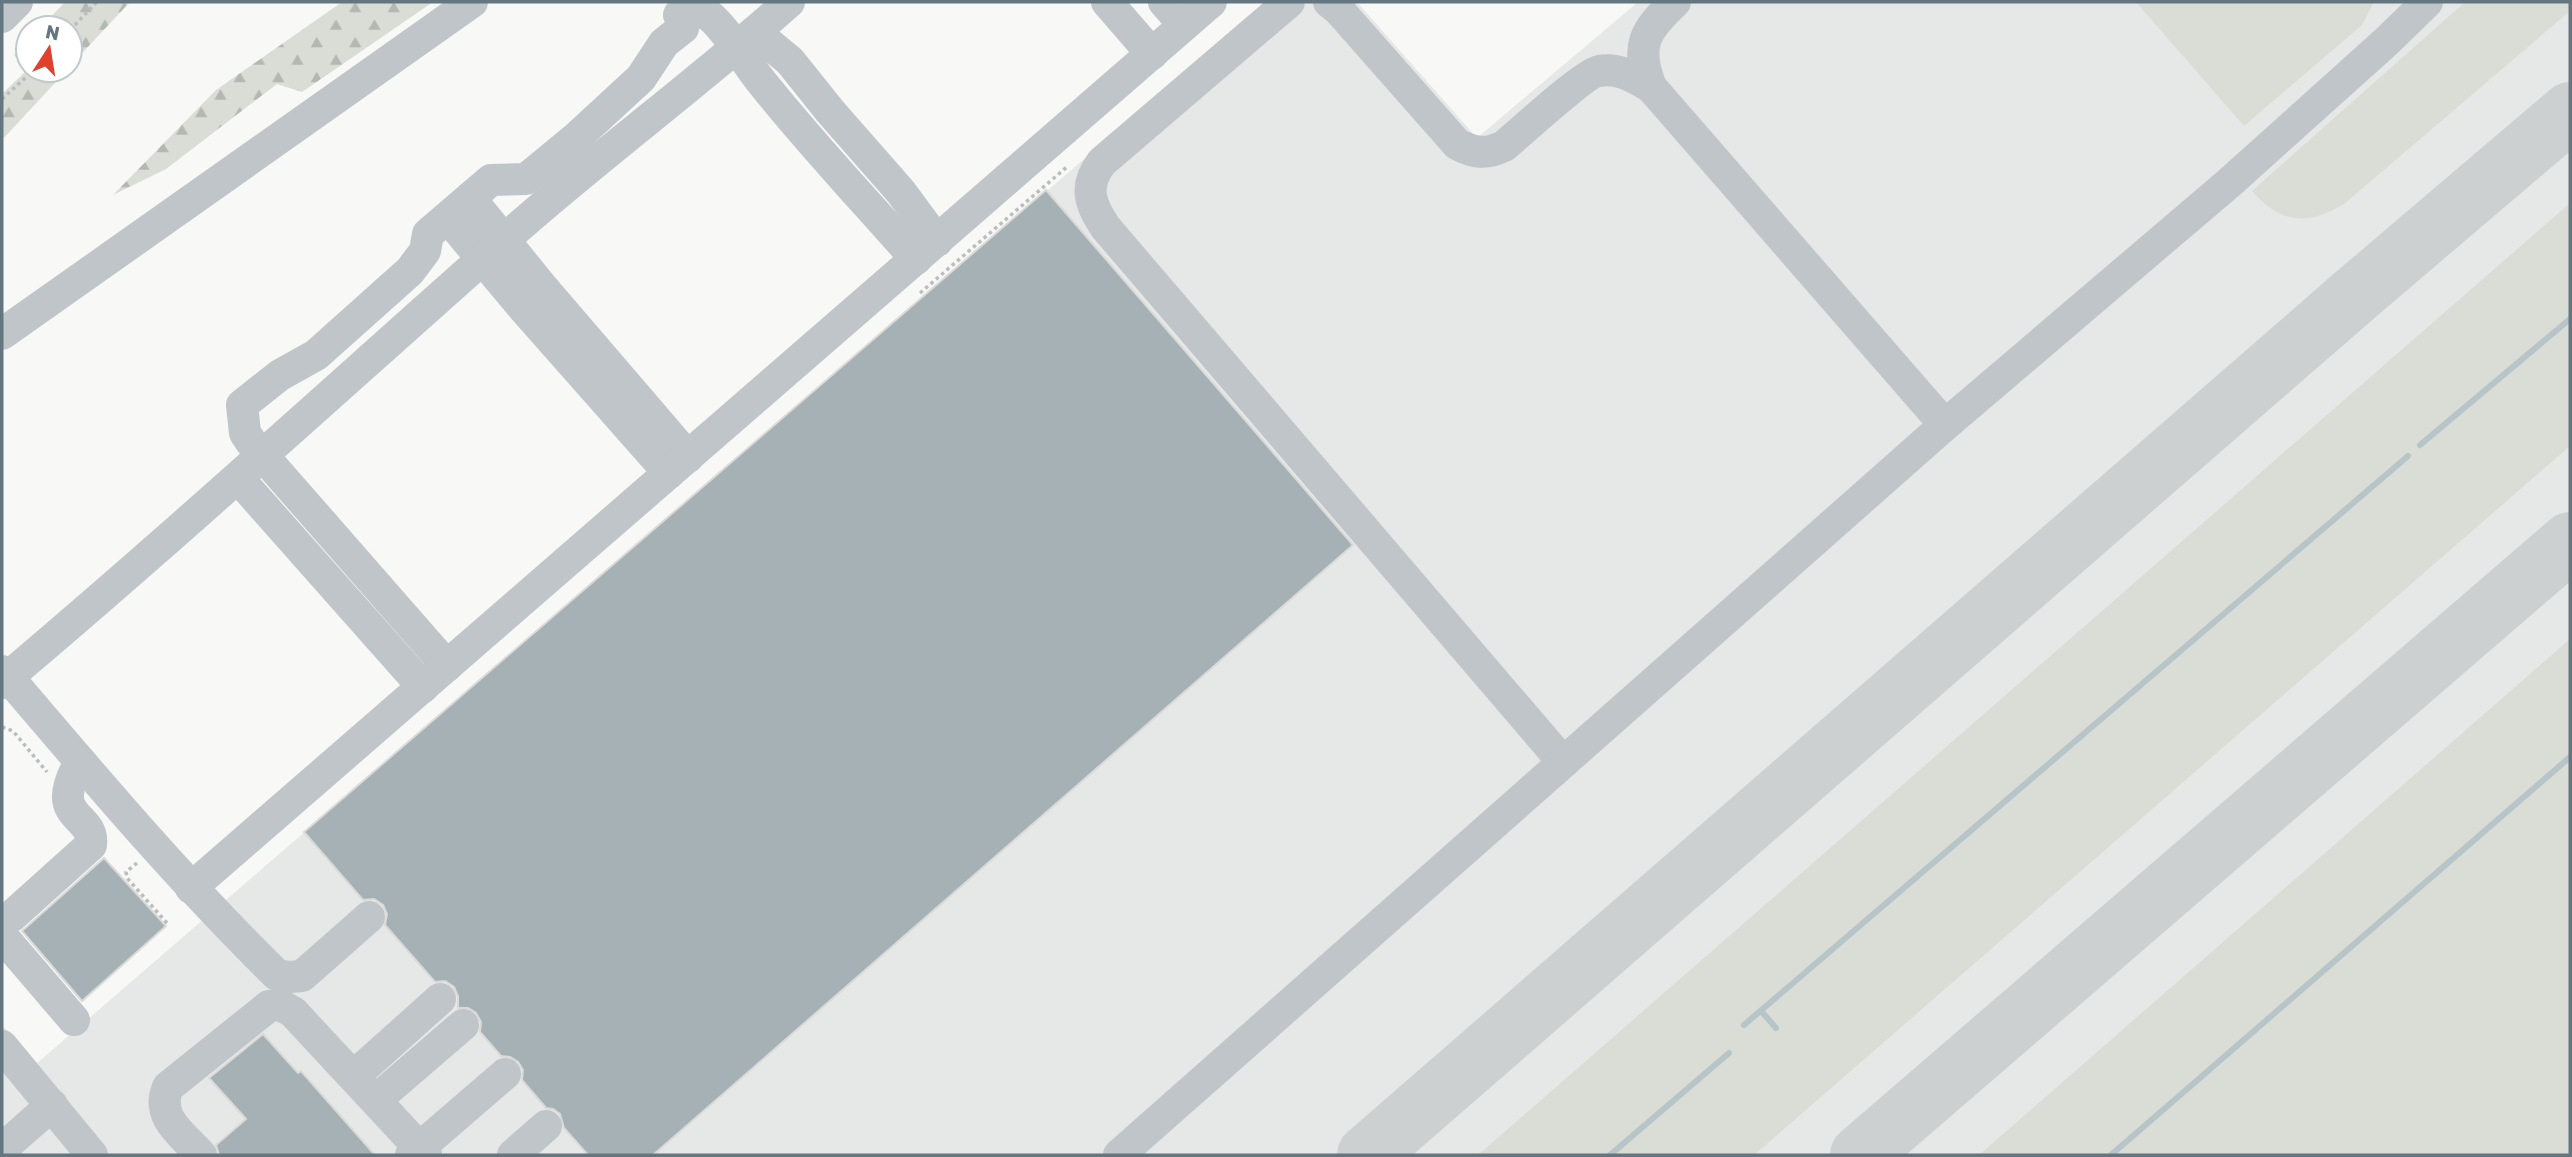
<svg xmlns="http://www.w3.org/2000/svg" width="2572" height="1157" font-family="Rubik,sans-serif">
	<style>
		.built { fill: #e6e8e7 }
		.grass { fill: #d9ddd5 }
		.forest { fill: url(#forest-firs) }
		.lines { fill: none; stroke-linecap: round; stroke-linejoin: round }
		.stream { stroke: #b7c5c8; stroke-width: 6 }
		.taxiway { stroke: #ccd0d1; stroke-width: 60 }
		.building { fill: #a6b1b5; stroke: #dadad8; stroke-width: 2 }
		.path { stroke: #babec0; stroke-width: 3.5; stroke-dasharray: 3.5 3.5; stroke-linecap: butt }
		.minor { stroke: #bfc5c8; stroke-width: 32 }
	</style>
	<defs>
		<pattern id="forest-firs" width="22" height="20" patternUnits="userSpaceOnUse" patternTransform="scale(1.75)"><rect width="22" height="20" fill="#d9ddd5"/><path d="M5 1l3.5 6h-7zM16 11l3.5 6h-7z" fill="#b4b8b2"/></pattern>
	</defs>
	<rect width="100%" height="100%" fill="#f8f8f6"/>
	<polygon class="built" points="1266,2 1357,2 1477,138 1638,2 2570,2 2570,1155 2,1155 2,1025 36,1064"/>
	<g class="grass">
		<polygon points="2136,2 2374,2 2362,25 2244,126"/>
		<path d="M2465,2H2570V11L2344,204C2307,226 2281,224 2252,191Z"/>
		<polygon points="2570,203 2570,446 1754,1155 1478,1155"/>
		<polygon points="2570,639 2570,1155 1979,1155"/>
	</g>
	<g class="forest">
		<polygon points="65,2 130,2 70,66 70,28 40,28"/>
		<polygon points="342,2 433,2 302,92 277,84 166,169 113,195 216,90"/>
		<polygon points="28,41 28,70 67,70 2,140 2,94 27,70 14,55"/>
	</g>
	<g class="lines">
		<g class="stream">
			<polyline points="2420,445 2570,319"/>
			<polyline points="1761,1011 1776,1028"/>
			<polyline points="1744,1025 2408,456"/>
			<polyline points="1610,1155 1729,1053"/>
			<polyline points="2111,1155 2570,757"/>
		</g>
		<g class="taxiway">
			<polyline points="1367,1155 2354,296 2570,112"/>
			<polyline points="1860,1155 2570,542"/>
		</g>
	</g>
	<g class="building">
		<polygon points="1046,190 1353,545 653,1155 588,1155 564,1128 560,1114 553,1109 546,1108 522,1080 523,1070 518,1062 510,1057 501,1056 480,1032 481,1022 476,1013 468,1008 458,1008 458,996 454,987 445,981 435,982 385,925 387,914 383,905 374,899 363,900 304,832"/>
		<polygon points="104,858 166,926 82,1001 22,931"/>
		<polygon points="263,1034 298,1073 301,1071 375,1155 219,1155 216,1145 246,1119 209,1078"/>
	</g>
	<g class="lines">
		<g class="path">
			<polyline points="70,30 97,2"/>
			<polyline points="2,99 34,70"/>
			<polyline points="920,293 1068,166"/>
			<polyline points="2,727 13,731 47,772"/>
			<polyline points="137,863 126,872 127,878 167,923"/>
		</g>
		<g class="minor">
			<polyline points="1107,2 1152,54"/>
			<polyline points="1164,2 1184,25"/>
			<path d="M1289,2L1102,162C1083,186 1090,205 1106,228L1563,762"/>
			<path d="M1329,2L1338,9L1457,144C1474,153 1486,155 1504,146C1520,133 1585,73 1599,71C1619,67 1635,78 1651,87"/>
			<path d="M1675,2C1644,31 1635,46 1651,87L1945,425"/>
			<polyline points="2,17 17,2"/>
			<polyline points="755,32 790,61 830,111 901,192 937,241"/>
			<polyline points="470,198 543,288 688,457"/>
			<polyline points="448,218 525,310 669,473"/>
			<polyline points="2,334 472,2"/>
			<polyline points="238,478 423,687"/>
			<path d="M447,666L251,442L245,433L242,405L280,375L316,355L410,271L425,251L428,234L491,180L526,179L577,137L641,78L664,43L683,28L684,24L679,15C687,10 694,5 703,11C724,24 747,65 764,85C812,145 865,201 916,259"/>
			<path d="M2,671L8,677C176,535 339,386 505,239C597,157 697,84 789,2"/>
			<path d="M2,683L8,677C95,779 181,881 277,975L290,977L302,976L369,917"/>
			<polyline points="191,888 1211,2"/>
			<path d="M12,916L91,845C95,812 46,821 80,762"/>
			<polyline points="2,936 74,1020"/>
			<polyline points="2,1046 92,1155"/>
			<polyline points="354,1076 440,999"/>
			<polyline points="376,1100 463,1025"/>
			<polyline points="2,1149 52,1105"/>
			<path d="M201,1155C182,1134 155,1117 168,1087L269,1006L280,1005L293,1012L426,1155"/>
			<polyline points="411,1155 505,1074"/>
			<polyline points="513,1155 546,1126"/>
			<polyline points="1119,1155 1945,425 2229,183 2387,41 2427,2"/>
		</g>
	</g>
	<rect width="2572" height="1157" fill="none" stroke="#647780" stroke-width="7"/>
	<g transform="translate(49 49) rotate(12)"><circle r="33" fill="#ffffff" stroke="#c1c9cc" stroke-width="2"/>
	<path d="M0-5L12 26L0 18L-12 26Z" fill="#e0402e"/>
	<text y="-10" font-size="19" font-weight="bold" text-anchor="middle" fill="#647780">N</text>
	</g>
</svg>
